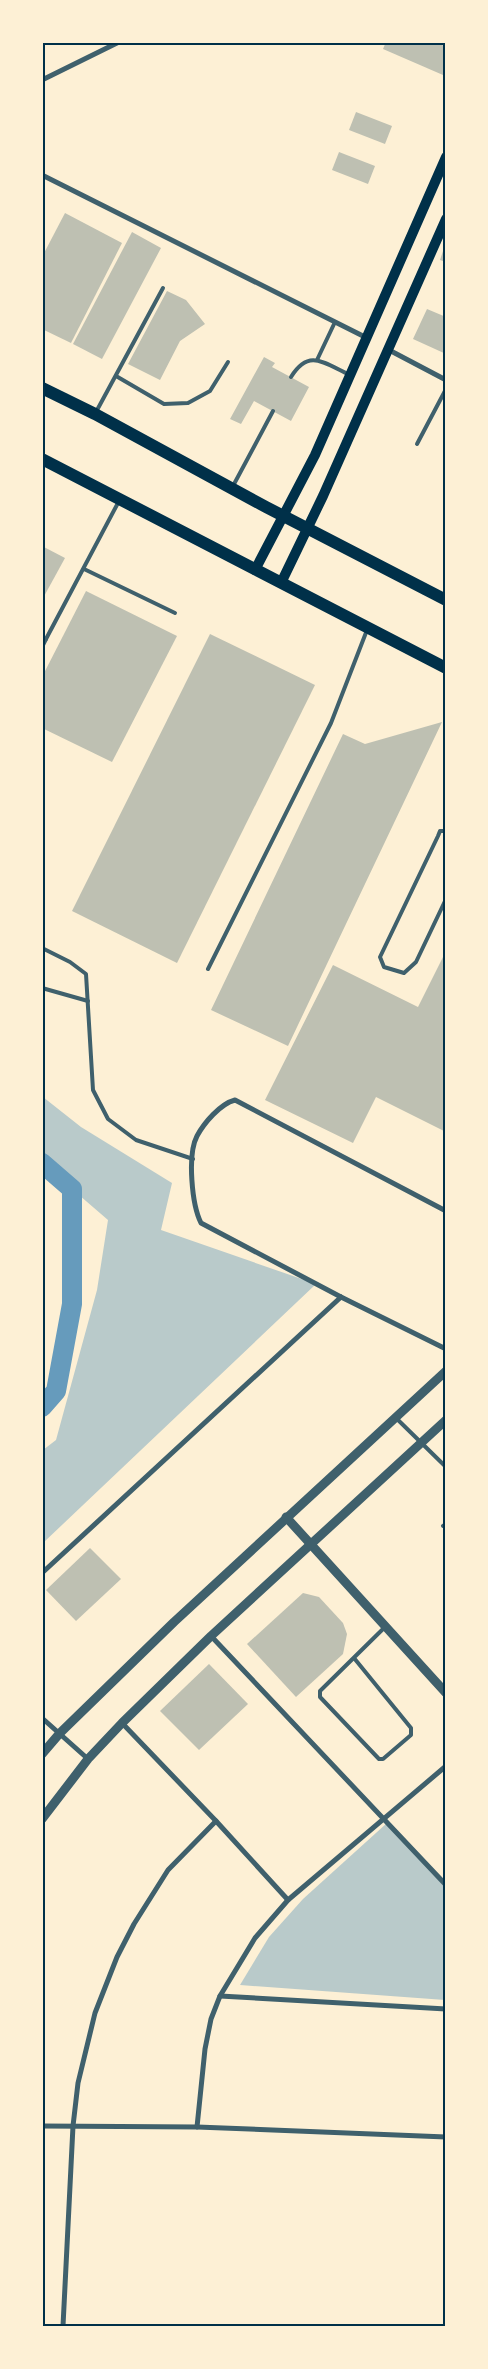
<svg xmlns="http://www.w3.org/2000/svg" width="488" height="2369" font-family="'DM Sans',sans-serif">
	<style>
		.green { fill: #b9caca }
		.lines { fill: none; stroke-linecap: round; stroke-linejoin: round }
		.canal { stroke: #669bbc; stroke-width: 20 }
		.building { fill: #bec0b2 }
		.service { stroke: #3f606c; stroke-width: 4 }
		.minor { stroke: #3f606c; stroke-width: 5 }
		.tertiary { stroke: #3f606c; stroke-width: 9 }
		.secondary { stroke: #003049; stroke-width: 10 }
		.primary { stroke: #003049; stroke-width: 12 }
		.neatline { fill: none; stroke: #003049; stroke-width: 2 }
	</style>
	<rect width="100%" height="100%" fill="#fdf0d5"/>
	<g class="green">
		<polygon points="43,1097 81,1127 172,1183 161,1230 316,1284 43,1543 43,1450 56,1440 97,1290 108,1220 43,1164"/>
		<polygon points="387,1823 445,1887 445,2000 240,1985 269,1937 303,1899"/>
	</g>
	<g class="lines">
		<polyline class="canal" points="42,1163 72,1189 72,1304 56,1391 42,1407"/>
	</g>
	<g class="building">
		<polygon points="386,42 436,42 446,47 446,69 443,75 383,49"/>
		<polygon points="356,112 392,126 385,144 349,130"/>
		<polygon points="339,152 375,166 368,184 332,170"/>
		<polygon points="65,213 122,243 71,343 42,329 42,257"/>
		<polygon points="132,232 161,248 102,359 73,344"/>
		<polygon points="445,245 446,245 446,262 440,260"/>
		<polygon points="167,291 186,300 205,324 180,341 160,380 128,364"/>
		<polygon points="427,309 446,317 446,354 413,339"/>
		<polygon points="264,357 275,363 272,367 309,387 291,421 254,401 241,424 230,419"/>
		<polygon points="42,546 65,558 42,600"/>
		<polygon points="86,591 177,636 112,762 42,728 42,677"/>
		<polygon points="210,634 315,685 177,963 72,911"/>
		<polygon points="442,722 288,1046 211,1010 343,734 365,744"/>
		<polygon points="446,951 446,1132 376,1097 353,1143 265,1100 333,965 418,1007"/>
		<polygon points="90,1548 121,1579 76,1621 46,1590"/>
		<polygon points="303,1593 319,1597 343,1623 347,1634 343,1654 296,1697 247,1644"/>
		<polygon points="209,1664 248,1704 199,1750 160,1711"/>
	</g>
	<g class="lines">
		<g class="service">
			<polyline points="317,360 335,322"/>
			<polyline points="116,376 164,404 188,403 210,391 228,362"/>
			<path d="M291,377C309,348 324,363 350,375"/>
			<polyline points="96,412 163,288"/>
			<polyline points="417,444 446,389"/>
			<polyline points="233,486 273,411"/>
			<polyline points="84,569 175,613"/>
			<polyline points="42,640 46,639 119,501"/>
			<polyline points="42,647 46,639"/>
			<polyline points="446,831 440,831 438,836 380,957 384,967 404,973 416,962 446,899"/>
			<polyline points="42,948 70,962 86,974 93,1090 108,1119 136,1140 193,1159"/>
			<polyline points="208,969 331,723 367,630"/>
			<polyline points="42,988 88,1001"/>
			<polyline points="396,1418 446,1467"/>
			<polyline points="443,1526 446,1524"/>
			<polyline points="354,1658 411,1728 411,1735 383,1759 379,1759 320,1697 320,1691 385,1627"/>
		</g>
		<g class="minor">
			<polyline points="42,80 119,42"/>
			<polyline points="42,175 367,338"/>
			<polyline points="389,350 446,380"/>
			<path d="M446,1211L235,1100C220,1104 204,1123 197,1136C187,1155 192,1205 201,1223L341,1297L446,1349"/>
			<polyline points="42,1573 341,1297"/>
			<polyline points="211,1636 446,1885"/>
			<polyline points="42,1718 88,1759"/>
			<polyline points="122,1723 216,1821 288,1900"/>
			<polyline points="220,1996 446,2009"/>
			<polyline points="42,2126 197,2127 446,2137"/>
			<polyline points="197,2127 205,2049 211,2019 220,1996 255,1938 288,1900 446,1766"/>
			<polyline points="63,2326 73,2126 78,2083 95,2013 117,1957 134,1924 168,1870 216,1821"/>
		</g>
		<g class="tertiary">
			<polyline points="286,1517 446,1693"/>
			<polyline points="42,1754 60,1733 174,1622 446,1371"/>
			<polyline points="42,1819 88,1759 122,1723 211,1636 446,1420"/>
		</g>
		<g class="secondary">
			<polyline points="255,570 315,455 446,157"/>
			<polyline points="281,583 323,496 446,219"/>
		</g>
		<g class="primary">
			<polyline points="42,388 95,414 266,507 446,600"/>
			<polyline points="42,459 446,668"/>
		</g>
	</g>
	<rect width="488" height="2369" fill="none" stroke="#fdf0d5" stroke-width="88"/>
	<rect x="44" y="44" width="400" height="2281" class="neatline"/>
</svg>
